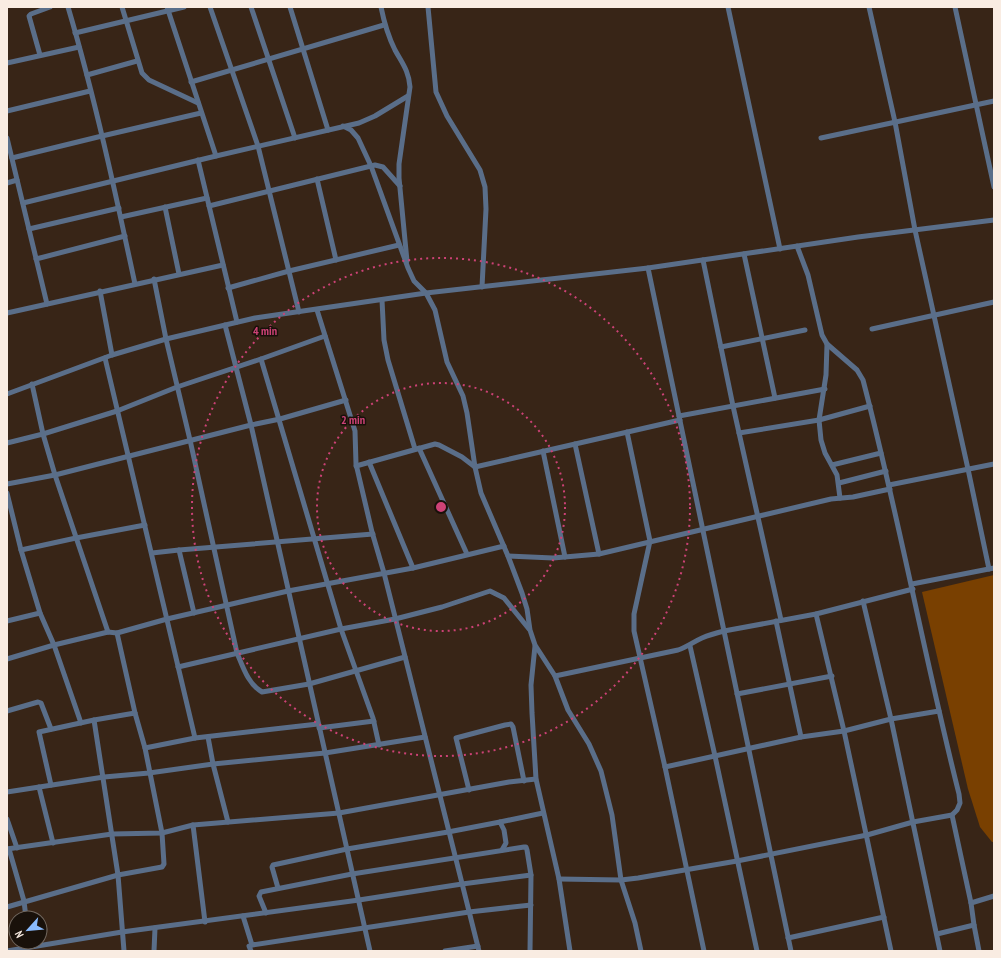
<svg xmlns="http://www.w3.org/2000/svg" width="1001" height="958" font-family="'PT Sans Narrow',sans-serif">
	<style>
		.green { fill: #794001 }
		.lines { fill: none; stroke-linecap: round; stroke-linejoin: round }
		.minor { stroke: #5a6e89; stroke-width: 5 }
		.ring { fill: none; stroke: #cd4276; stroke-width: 2; stroke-dasharray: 2 4 }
		.centre { fill: #cd4276; stroke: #19110a; stroke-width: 2 }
		.ring-label { font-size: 12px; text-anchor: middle; font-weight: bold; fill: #cd4276; stroke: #19110a; stroke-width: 3; stroke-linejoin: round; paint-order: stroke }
	</style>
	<rect width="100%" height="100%" fill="#382517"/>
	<polygon class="green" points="994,575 994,842 992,842 980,827 968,789 922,592"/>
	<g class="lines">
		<g class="minor">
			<path d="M68,7C95,98 115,191 135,284"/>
			<polyline points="122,7 142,73 149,80 198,103"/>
			<polyline points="167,7 216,156"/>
			<polyline points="210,7 258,146 299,312"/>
			<polyline points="251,7 295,138"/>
			<polyline points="290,7 328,130"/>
			<path d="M381,7C384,22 388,36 395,50C402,63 409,71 410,87L399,164V178L407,261"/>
			<polyline points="428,7 436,92 447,116 480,170 485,187 486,209 482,287"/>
			<polyline points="728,7 780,249"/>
			<polyline points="869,7 895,122 915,230 968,469 989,569"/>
			<polyline points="955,7 994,187"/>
			<polyline points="75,33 184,7"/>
			<polyline points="40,55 29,16 31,14 50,7"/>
			<polyline points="7,63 79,47"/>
			<polyline points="87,75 137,61"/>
			<polyline points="191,82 384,25"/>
			<polyline points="7,111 90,91"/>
			<polyline points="343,126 351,130 358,138 371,166 408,268 414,281 426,293 435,310 447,362 463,396 467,413 475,467 481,493 508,556 522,593 527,609 530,630 535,645 555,676 568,710 589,744 601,771 612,815 621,880 635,923 641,951"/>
			<polyline points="7,138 47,304"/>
			<polyline points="821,138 994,101"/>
			<polyline points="12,158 102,136 201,113"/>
			<polyline points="198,160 237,322"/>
			<polyline points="317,179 336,260"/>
			<polyline points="7,183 17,180"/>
			<polyline points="23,203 216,156 359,123 375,116 408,96"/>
			<polyline points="209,206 375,165 383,167 400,186"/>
			<polyline points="165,207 179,274"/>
			<polyline points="121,217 207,198"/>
			<polyline points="29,229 119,208"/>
			<polyline points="744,254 775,398"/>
			<polyline points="36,259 125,236"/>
			<polyline points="703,260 733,406 781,620"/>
			<path d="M154,279L166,339L190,440L237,653C243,667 248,684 262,692L309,684L405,657"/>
			<polyline points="228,288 289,271 399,245"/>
			<polyline points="100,291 112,355"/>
			<polyline points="382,300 384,340 388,360 415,449"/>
			<polyline points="317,310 355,431 356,464 372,532 384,573 479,951"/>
			<polyline points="7,313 223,265"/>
			<polyline points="225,325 251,425 370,951"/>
			<polyline points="872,329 994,302"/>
			<polyline points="827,344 826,375 819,420 821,440 825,453 837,475 840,498"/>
			<polyline points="721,347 805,330"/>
			<polyline points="105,358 195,738"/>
			<polyline points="261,359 341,629 373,718 379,745"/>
			<polyline points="32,384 43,434 55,475 108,632"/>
			<polyline points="7,394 112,355 166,339 255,318 426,293 648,268"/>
			<polyline points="679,416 825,389"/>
			<polyline points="627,432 650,541 634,614 634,631 665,767 704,951"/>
			<polyline points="739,433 819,420 870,406"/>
			<polyline points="7,443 43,434 117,411 177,387 261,359 325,336"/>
			<polyline points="575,444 599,554"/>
			<polyline points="419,448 467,554"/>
			<polyline points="543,451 565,557"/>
			<polyline points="369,462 413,568"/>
			<polyline points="832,465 881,453"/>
			<polyline points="356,466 435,444 439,445 462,457 475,467 680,420"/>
			<polyline points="839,483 886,471"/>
			<polyline points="7,484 55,475 251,425 280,419 346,400"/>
			<polyline points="889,485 994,464"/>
			<polyline points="7,493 21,550 40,613 54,645 81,723"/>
			<polyline points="21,550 76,538 145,525"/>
			<polyline points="179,550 194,613"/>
			<polyline points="152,553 179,550 373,534"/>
			<polyline points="508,556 553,558 599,554 831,499 853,497 890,489"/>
			<polyline points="912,584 994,568"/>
			<polyline points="863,601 891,719 940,951"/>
			<polyline points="816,614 844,731 891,951"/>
			<polyline points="7,621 40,613"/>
			<polyline points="776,621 801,737"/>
			<polyline points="535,646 531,685 532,713 536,779 559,879 570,951"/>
			<polyline points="690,646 715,756 757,951"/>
			<polyline points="7,659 54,645 108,632 117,633 167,619 288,591 413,568 504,546"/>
			<polyline points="178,667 341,629 395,619 442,607 490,591 504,598 529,629"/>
			<path d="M555,676L678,650C687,647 693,642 702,638C709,635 716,633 724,631L816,614L913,589"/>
			<polyline points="737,694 832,676"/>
			<polyline points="7,711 38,702 41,703 51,729"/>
			<polyline points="94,720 118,875 124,951"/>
			<polyline points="319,728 374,721"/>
			<polyline points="208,737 213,764 228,822"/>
			<polyline points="145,748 195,738 318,724"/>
			<polyline points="665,767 801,737 844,731 891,719 939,711"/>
			<polyline points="51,785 39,732 94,720 135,713"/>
			<polyline points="39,787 53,843"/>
			<polyline points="469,790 456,738 505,725 511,724 513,727 524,781"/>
			<polyline points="7,792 104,777 149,773 213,764 325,753 425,737"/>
			<polyline points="952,815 971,903 974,925 979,951"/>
			<polyline points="7,819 17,848"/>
			<polyline points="500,822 543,813"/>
			<polyline points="193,825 205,922"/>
			<polyline points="7,849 112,834 162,833 193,825 339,813 509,782 536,779"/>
			<polyline points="9,849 24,901 26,918"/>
			<path d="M559,879L621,880L638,878L737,861L867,835L913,822L952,815L957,810L960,803L959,794C924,656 899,517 863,380L857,370L827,344L822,335L808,275L797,246"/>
			<polyline points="278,888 272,867 273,865 347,849 448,832 500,822 504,830 506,843 502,850"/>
			<polyline points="971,903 994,896"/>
			<polyline points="7,907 118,875 162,867 164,864 162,833 145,748 135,713 117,633"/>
			<polyline points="266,913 259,896 261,892 352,874 524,847 526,847 527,850 531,875 530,951"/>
			<polyline points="243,916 252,945 249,946 251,951"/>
			<polyline points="937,934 974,925"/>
			<polyline points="788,938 884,917"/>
			<polyline points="252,945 469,912 531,905"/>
			<polyline points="7,951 122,932 359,900 462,884 531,875"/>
			<polyline points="154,951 155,928"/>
			<polyline points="445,951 478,946"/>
			<polyline points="791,951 648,268 858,237 994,220"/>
		</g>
	</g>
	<g class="ring">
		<circle cx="441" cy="507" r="124"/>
		<circle cx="441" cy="507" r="249"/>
	</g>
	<circle cx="441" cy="507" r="6" class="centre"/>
	<g class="ring-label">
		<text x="265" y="335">4 min</text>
		<text x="353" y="424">2 min</text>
	</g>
	<rect width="1001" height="958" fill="none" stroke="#f9ece2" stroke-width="16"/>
	<g transform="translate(28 930) rotate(243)"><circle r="19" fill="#19110a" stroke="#736960"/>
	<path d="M0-3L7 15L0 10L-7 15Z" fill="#89bafc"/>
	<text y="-6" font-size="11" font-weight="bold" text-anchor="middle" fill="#f9ece2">N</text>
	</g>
</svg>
